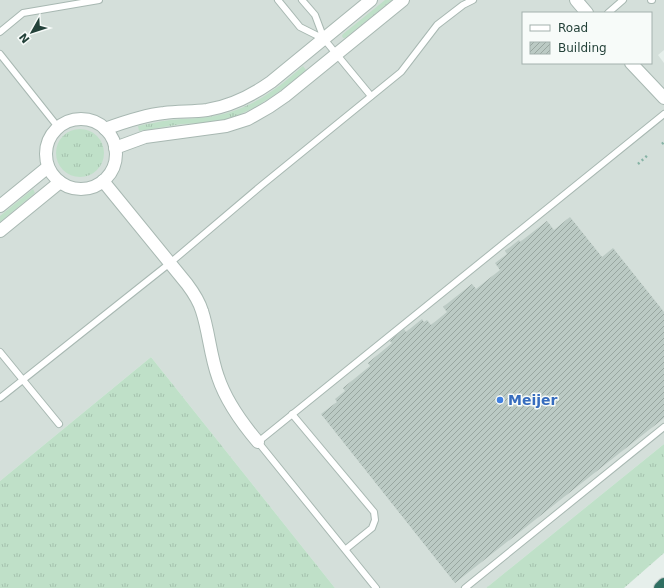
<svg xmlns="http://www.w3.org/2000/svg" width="664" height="588" font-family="'DejaVu Sans',sans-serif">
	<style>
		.built { fill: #d4dfda; fill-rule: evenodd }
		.grass { fill: url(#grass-tufts) }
		.building { fill: url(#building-hatch) }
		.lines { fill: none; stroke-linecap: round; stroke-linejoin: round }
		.service-casing { stroke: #a8b8b2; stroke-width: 8 }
		.minor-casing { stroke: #a8b8b2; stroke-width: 14 }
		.motorway-casing { stroke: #c2cac8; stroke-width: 14 }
		.path { stroke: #86b3a5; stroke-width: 2.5; stroke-dasharray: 2 3; stroke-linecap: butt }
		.service { stroke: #fff; stroke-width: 6 }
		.minor { stroke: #fff; stroke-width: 12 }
		.motorway { stroke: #2f6f62; stroke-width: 12 }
		.shop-dot { fill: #3f7fe0; stroke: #f7fbf9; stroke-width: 1.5 }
		.labels { text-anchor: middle; stroke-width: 3; stroke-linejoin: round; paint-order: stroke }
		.shop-label { font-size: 14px; font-weight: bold; fill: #366cbe; stroke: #f7fbf9; text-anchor: start }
	</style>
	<defs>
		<pattern id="grass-tufts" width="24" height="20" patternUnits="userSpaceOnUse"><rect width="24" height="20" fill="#bfe0c8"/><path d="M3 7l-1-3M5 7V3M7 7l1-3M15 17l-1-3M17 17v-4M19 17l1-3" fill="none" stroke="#a4c1ad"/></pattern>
		<pattern id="building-hatch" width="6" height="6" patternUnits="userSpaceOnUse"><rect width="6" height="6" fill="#bbcac4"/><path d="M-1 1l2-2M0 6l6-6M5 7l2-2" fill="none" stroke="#98a6a0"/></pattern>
	</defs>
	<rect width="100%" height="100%" fill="#e6efeb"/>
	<path class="built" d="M0,0H664V50L658,55L664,63V444L486,588H335L151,357L0,481ZM523,13H651V63H523Z"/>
	<g class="grass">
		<polygon points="385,0 392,0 345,38 343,38 342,36 343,34"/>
		<path d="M303,66L306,70C280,92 253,113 219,121C207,124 194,123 182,124C167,126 154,129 139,131L138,126C149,124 160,121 171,120C185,118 200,119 214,116C251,109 276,90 303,66Z"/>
		<circle cx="80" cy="153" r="24"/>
		<polygon points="33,189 35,193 0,222 0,216"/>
		<polygon points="151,357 335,588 0,588 0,481"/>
		<polygon points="664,444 664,553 624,588 486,588"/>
	</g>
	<polygon class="building" points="570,217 602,257 613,248 664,312 664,418 455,583 321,414 337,402 335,399 345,391 343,388 370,366 368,363 392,343 390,341 404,329 406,332 422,319 424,322 427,320 431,325 447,312 443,307 472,284 476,289 500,270 495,263 507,254 505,251 519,240 520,242 547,221 554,230"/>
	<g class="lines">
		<g class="service-casing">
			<g id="service">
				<polyline points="278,0 300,27 324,39 315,15 302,0"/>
				<polyline points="651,0 652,0"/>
				<polyline points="608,13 623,0"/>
				<polyline points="0,32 23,13 99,0"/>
				<polyline points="324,39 371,96"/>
				<polyline points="0,54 58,127"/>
				<polyline points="0,352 59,424"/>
				<polyline points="0,398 170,263 262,185 401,72 437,25 463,5 473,0"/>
				<polyline points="292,414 374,512 375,520 372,528 346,549"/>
				<polyline points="376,588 258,442 664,114"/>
				<polyline points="465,588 664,427"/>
			</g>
		</g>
		<g class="minor-casing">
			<g id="minor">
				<polyline points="576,0 587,13"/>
				<polyline points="631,63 664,98"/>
				<circle cx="81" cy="154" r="35"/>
				<path d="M105,129C124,122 144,115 164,113C178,111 193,112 207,110C231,106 251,96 271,82L371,0"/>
				<polyline points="115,148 145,137 226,126 248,119 269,107 285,96 403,0"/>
				<path d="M103,181L187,284C193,292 199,301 202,311C209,332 210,355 218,377C226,401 241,422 258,442"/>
				<polyline points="0,206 48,167"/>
				<polyline points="0,231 60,182"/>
			</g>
		</g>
		<g class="motorway-casing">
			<polyline id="motorway" points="660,588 664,584"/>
		</g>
		<g class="path">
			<polyline points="662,144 664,142"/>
			<polyline points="638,164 649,154"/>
		</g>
		<use href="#service" class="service"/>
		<use href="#minor" class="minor"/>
		<use href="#motorway" class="motorway"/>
	</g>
	<circle class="shop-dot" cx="500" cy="400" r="4"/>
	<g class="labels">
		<g class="shop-label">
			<text x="508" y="405">Meijer</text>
		</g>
	</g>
	<rect x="522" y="12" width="130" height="52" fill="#f7fbf9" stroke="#a3b1ad"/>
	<rect x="530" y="25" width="20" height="6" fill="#ffffff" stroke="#a3b1ad"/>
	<text x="558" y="32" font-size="12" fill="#24423a">Road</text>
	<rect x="530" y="42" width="20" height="12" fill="url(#building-hatch)" stroke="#a3b1ad"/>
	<text x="558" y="52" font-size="12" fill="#24423a">Building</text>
	<g transform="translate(32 32) rotate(231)" stroke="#f7fbf9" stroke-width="3" paint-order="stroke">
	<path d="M0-3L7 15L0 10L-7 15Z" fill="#24423a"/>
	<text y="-6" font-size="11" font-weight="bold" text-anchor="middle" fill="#24423a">N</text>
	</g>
</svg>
